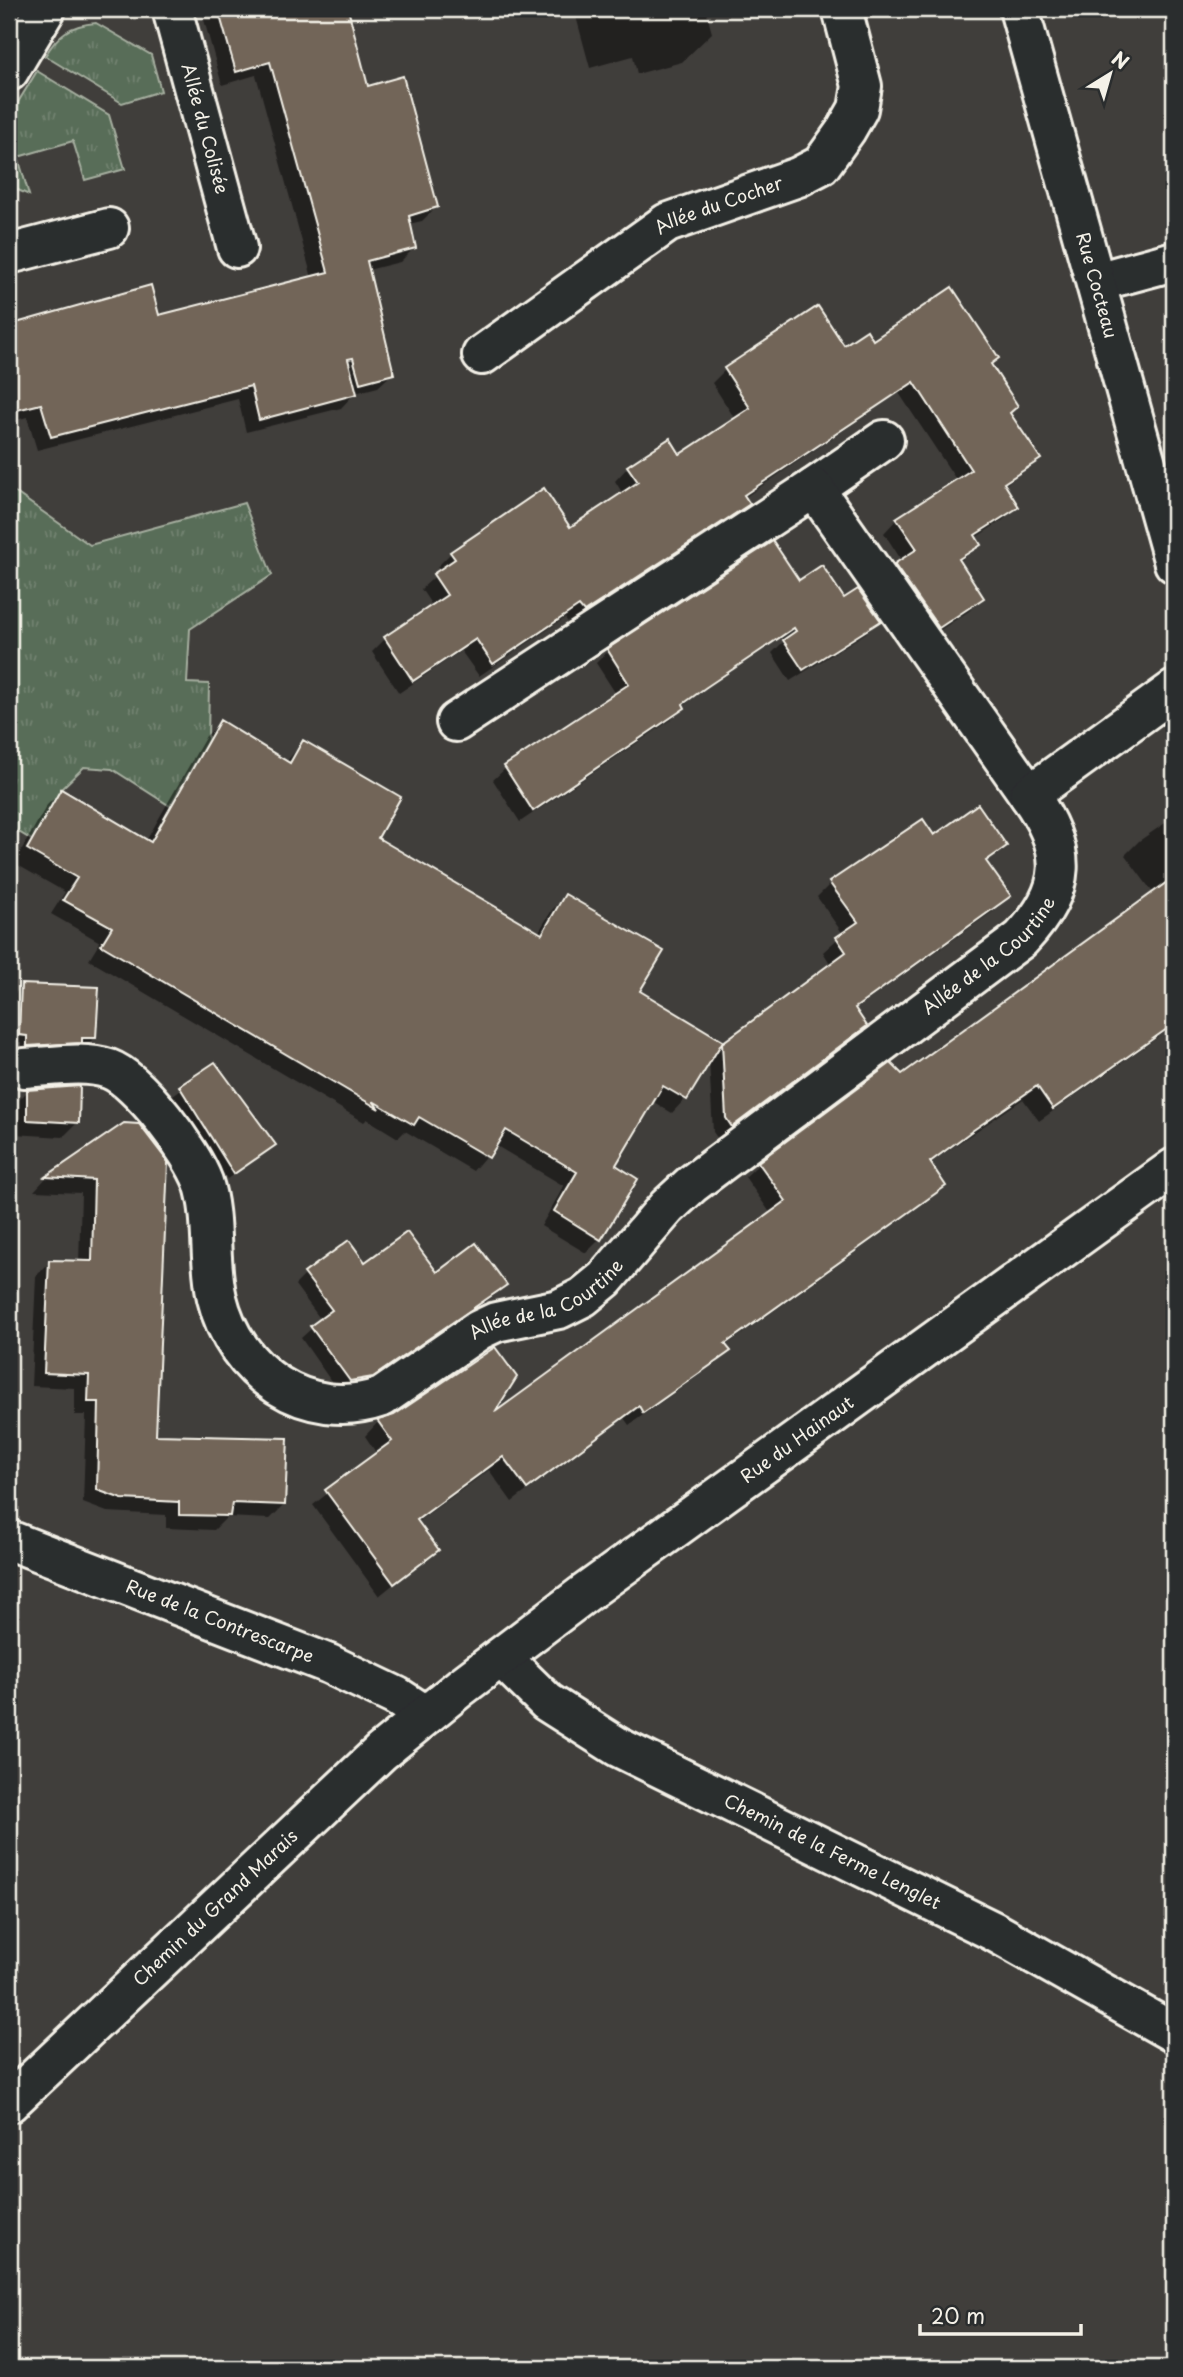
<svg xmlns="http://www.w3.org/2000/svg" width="1183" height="2377" font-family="'Playpen Sans',sans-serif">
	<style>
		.grass { fill: url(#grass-tufts); stroke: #a6afa0; stroke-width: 2 }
		.shadow { fill: #0007 }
		.building { fill: #726558; stroke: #f4f1e8; stroke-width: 2 }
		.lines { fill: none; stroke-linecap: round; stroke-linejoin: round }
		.minor-casing { stroke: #f4f1e8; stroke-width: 44 }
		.tertiary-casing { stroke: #f4f1e8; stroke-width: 44 }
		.minor { stroke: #2a2d2e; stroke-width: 38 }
		.tertiary { stroke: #2a2d2e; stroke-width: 38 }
		.labels { text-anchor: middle; stroke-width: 7; stroke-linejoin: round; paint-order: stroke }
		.street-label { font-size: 18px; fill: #f4f1e8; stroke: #2a2d2e }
	</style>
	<defs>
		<pattern id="grass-tufts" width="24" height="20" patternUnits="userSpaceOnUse" patternTransform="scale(1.75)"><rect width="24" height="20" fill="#596d58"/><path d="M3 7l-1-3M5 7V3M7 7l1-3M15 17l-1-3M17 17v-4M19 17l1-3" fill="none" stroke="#718270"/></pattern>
	</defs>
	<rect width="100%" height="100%" fill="#403e3b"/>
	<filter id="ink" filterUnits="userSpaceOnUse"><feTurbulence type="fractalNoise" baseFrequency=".0143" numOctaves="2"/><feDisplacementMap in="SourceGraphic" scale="14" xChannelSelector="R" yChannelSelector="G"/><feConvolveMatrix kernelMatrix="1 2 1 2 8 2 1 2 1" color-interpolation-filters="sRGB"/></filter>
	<g filter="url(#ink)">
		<g class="grass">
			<path d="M96,23L151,55L161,91L122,103L45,56C58,34 70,25 96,23Z"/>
			<polygon points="37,71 109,115 125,169 85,180 73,141 18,157 29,195 9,186 9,117"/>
			<polygon points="9,488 90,545 244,503 272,575 190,629 187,683 209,684 208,740 170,806 112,769 84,767 61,789 32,840 9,826"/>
		</g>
		<g class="shadow">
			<polygon points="201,9 346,9 367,88 436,207 422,221 409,224 414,248 400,262 368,270 393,373 378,387 355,393 341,408 246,432 238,399 37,450 27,417 9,422 9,327 150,287 158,317 312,278 256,75 222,85"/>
			<polygon points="525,9 551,9 527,16"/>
			<polygon points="574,9 715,9 706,11 712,33 682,62 637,74 633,56 590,68"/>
			<polygon points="1174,12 1174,82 1173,82 1164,22"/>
			<polygon points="873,342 989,365 1008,413 1038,459 1004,486 1017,506 1003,520 975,538 979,545 959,562 982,598 969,611 925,640 882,579 902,561 884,533 897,519 957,481 899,393 744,498 747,504 734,517 570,625 565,618 479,676 461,651 399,693 372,652 386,638 433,607 421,589 441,571 437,567 451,553 544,490 570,529 623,494 615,481 628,467 679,457 735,419 712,383 725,370"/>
			<polygon points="798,582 843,601 878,621 866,633 790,681 772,653 783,642 781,638 691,699 671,720 520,822 493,780 506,768 616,694 596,663 608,651"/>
			<polygon points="220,723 286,762 303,742 375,838 538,933 552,910 566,896 638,992 716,1051 831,965 823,952 843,934 817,897 831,883 934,838 1005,845 986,863 1009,896 995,910 854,1010 865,1026 851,1040 718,1139 713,1132 709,1060 685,1099 672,1113 652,1101 614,1166 600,1239 586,1253 541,1226 564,1186 495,1145 473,1171 405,1131 398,1138 367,1119 364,1122 89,960 100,942 51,914 65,892 14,863 47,805 61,792 146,841 206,736"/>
			<polygon points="1171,819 1174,823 1174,966 1164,974 1174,989 1174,1026 1039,1121 1023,1099 956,1145 929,1164 944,1185 930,1199 725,1346 728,1351 715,1364 629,1425 624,1418 512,1502 489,1470 417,1522 436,1550 379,1596 313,1505 377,1454 365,1436 378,1422 395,1417 489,1419 771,1214 745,1177 759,1164 891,1065 898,1076 1151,896 1154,894 1125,855 1139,841"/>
			<polygon points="22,986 94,1038 88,1044 78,1044 74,1049 21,1052 21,1042 13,1042 15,993"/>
			<polygon points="215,1064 267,1151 227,1179 173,1095"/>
			<polygon points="28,1091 77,1123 63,1137 13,1134 13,1106"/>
			<polygon points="124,1125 154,1437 284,1505 270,1519 227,1517 214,1530 166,1528 166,1515 107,1512 83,1503 86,1415 75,1415 75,1388 31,1386 36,1276 50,1262 79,1263 81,1193 34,1191 46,1178"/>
			<polygon points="306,1274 436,1275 505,1285 494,1296 360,1387 338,1391 301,1338 321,1320 295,1285"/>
		</g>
		<g class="building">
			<polygon points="218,9 348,9 368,86 403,76 438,207 409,216 416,248 367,261 394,374 360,383 353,358 348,359 357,394 259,420 251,386 51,437 41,404 9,412 9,325 151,285 159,315 328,272 270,62 236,72"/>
			<polygon points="952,287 999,358 991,364 1018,406 1010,413 1041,459 1004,483 1019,507 975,535 981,545 959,559 984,598 939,628 894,564 917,549 896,518 971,470 914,382 744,495 750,504 584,612 579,606 493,664 476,639 413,681 384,637 447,595 433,574 455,559 450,552 544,488 570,527 638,482 627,466 670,438 680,454 750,408 724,368 818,306 844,345 867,330 873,340"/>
			<polygon points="773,541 799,580 822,565 844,598 858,589 881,621 803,670 783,640 796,631 794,628 705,688 683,704 685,708 533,811 504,766 629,684 607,649"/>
			<polygon points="220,720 290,763 303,740 401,797 378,838 542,934 565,894 664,951 640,991 723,1041 687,1100 663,1086 616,1165 638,1179 601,1240 554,1211 577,1172 506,1130 489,1158 419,1117 414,1125 373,1101 379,1109 101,945 112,927 63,900 77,878 27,849 61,789 151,842"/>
			<polygon points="978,804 1007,846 986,861 1011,896 855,1008 867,1026 732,1127 726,1118 722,1043 846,952 836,937 858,922 829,882 923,819 934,835"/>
			<polygon points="1174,877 1174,1024 1053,1109 1037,1086 972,1131 930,1162 946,1186 725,1344 731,1351 643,1413 639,1406 527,1489 503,1457 417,1520 439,1550 394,1584 325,1490 392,1441 377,1420 394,1415 495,1347 517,1377 495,1412 786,1201 758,1162 891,1063 902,1074"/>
			<polygon points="21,984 99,987 96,1038 82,1038 82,1043 27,1046 27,1036 19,1035"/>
			<polygon points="215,1062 276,1145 234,1174 179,1086"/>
			<polygon points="80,1086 79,1123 27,1120 27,1090"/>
			<polygon points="124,1123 139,1124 168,1162 156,1435 288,1438 285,1505 232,1503 230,1516 179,1515 179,1502 122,1499 97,1490 99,1402 88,1402 89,1375 44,1373 49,1260 92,1261 94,1180 45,1177"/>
			<polygon points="407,1232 437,1272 476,1243 507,1285 373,1377 350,1381 310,1326 332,1310 304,1273 349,1240 365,1262"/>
		</g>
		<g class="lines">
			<g class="minor-casing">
				<g id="minor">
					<path id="s1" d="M172,9L237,248"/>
					<polyline points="9,71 46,9"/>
					<polyline points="9,254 109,228"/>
					<polyline points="1096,282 1174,261"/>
					<path id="s2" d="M482,355L667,223L798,177L821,165L846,130L858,109L862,86L842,9"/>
					<polyline points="814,488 884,440"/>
					<polyline points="456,722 814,488 1029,795"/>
					<path id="s3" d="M24,1068C50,1067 83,1060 109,1069C139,1080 192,1152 203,1182C215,1218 208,1261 217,1298C235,1373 307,1423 382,1397L479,1330L496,1322L559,1309L583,1297L605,1279L667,1207L692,1184L1021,939C1068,889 1069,850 1029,795L1174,690"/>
					<path id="s4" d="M9,1540L329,1664L396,1696L425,1715"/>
					<path id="s5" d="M501,1657L547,1702L618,1747L993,1931L1174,2033"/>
					<path id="s6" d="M9,2103L381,1752L461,1687L584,1594L1174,1168"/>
				</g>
			</g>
			<g class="tertiary-casing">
				<g id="tertiary">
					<path id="s7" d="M1019,9L1174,563"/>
				</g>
			</g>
			<use href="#minor" class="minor"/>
			<use href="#tertiary" class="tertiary"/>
		</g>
	</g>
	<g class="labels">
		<g class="street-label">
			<text dy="6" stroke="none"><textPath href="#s1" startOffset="124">Allée du Colisée</textPath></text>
			<text dy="6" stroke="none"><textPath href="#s2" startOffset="282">Allée du Cocher</textPath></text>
			<text dy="6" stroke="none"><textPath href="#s7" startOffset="287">Rue Cocteau</textPath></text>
			<text dy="6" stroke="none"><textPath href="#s3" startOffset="1330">Allée de la Courtine</textPath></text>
			<text dy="6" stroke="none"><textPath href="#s3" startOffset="763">Allée de la Courtine</textPath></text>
			<text dy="6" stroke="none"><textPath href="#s6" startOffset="1032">Rue du Hainaut</textPath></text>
			<text dy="6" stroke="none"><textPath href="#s4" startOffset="226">Rue de la Contrescarpe</textPath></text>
			<text dy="6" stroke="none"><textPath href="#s5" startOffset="387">Chemin de la Ferme Lenglet</textPath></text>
			<text dy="6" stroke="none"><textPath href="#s6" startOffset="284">Chemin du Grand Marais</textPath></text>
		</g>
	</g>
	<rect width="1183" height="2377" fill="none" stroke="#2a2d2e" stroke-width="35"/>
	<rect x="18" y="18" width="1148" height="2342" fill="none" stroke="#f4f1e8" stroke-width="2.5" filter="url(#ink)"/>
	<g transform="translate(1110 74) rotate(37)" stroke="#2a2d2e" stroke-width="5" paint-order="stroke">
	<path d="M0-5L12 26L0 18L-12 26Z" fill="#f4f1e8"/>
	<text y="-10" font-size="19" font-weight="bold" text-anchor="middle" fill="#f4f1e8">N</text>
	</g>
	<path d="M920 2324v10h161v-10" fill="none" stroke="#f4f1e8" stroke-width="3.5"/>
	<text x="931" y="2324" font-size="21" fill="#f4f1e8" stroke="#2a2d2e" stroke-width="5" paint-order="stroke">20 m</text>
</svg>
